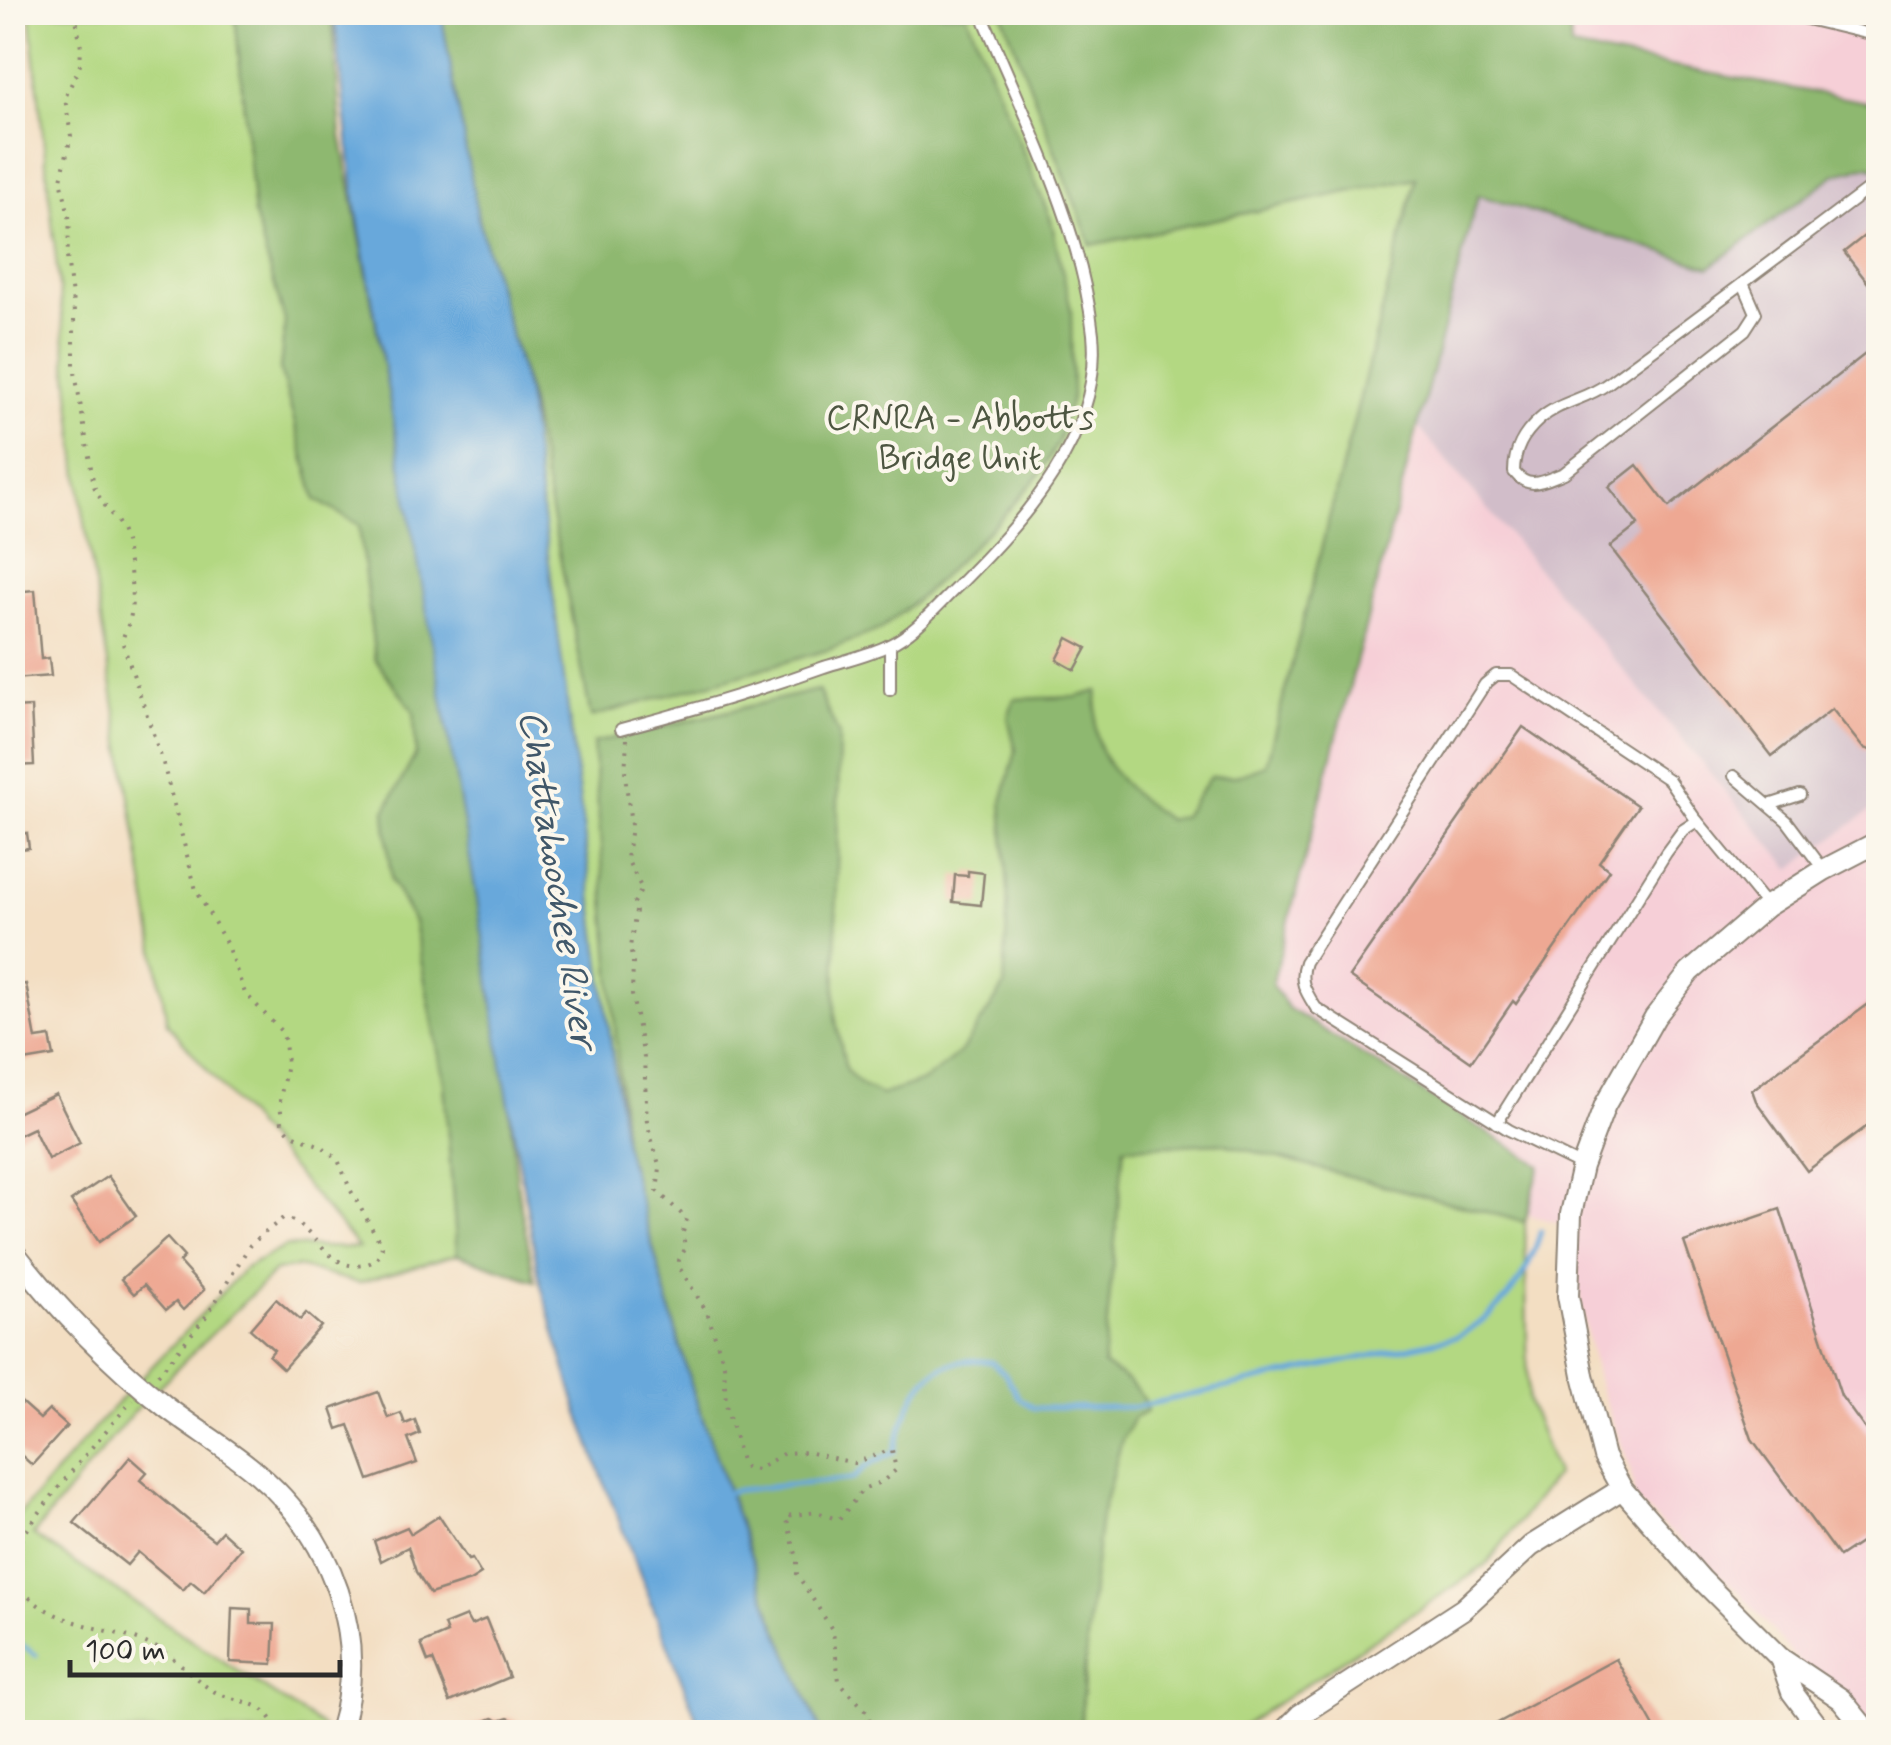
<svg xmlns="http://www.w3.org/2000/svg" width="1891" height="1745" font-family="Mynerve,sans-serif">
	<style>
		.built { fill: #f6cfd7 }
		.industrial { fill: #d1bdc9 }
		.green { fill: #b3d882; stroke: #6f8256; stroke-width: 2.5 }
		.forest { fill: #8eb870; stroke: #5c724e; stroke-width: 2.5 }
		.water { fill: #68a8db; stroke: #4a6a83; stroke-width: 2.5 }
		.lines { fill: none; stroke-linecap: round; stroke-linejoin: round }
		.stream { stroke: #68a8db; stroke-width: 5 }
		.building { fill: #eea893 }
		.service-casing { stroke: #8f8476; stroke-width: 14 }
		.minor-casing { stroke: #8f8476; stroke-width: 24 }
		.path { stroke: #8f8476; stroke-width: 4; stroke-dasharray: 2.5 8; stroke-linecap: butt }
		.service { stroke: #fff; stroke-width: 10 }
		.minor { stroke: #fff; stroke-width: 20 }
		.labels { text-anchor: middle; stroke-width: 8; stroke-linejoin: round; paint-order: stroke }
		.park-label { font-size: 35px; fill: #4d5641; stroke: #fbf7ec }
		.water-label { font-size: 38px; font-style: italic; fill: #405769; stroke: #fbf7ec }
	</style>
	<rect width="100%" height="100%" fill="#fbf7ec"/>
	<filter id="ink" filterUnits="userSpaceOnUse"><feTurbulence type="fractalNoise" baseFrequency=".01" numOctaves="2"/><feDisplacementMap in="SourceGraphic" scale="20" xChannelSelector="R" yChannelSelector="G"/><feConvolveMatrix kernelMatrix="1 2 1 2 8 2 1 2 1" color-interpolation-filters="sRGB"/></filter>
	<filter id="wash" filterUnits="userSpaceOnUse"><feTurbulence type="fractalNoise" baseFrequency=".0048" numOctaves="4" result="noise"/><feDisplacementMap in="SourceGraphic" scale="40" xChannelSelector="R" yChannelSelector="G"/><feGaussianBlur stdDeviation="2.25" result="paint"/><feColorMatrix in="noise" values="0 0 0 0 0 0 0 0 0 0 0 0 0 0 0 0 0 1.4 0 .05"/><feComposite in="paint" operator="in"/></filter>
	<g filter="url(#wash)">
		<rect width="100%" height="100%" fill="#f3dec2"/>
		<g class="built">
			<polygon points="1568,13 1878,13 1878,109 1570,46"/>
			<polygon points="1399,404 1791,868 1878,805 1878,1732 1858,1732 1740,1593 1635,1501 1630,1467 1598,1383 1580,1301 1569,1226 1220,1130"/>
		</g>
		<polygon class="industrial" points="1509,30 1570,46 1878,109 1878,805 1791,869 1399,404"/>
		<g class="green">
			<polygon points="30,13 235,13 254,215 286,321 280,369 316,500 359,525 375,659 414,711 416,754 385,811 391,880 414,922 444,1082 457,1254 358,1283 299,1267 275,1271 134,1411 33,1535 323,1727 320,1732 13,1732 12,1523 106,1415 245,1268 286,1246 359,1248 167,1023 82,505"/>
			<polygon points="441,13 1569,13 1571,45 1509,29 1212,1143 1221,1143 1525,1222 1528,1400 1556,1474 1486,1565 1234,1732 1080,1732 1090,1598 821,1732 772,1616 691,1386 624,1143 527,393 478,218"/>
		</g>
		<g class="forest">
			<polygon points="235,13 332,13 341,135 392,412 467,706 518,1191 535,1281 457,1254 444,1082 414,922 391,880 385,811 416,754 414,712 375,659 359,525 316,500 280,369 285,321 254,215"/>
			<polygon points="441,13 966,13 1051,220 1071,310 1072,396 1058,442 1040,474 1002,517 926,592 881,629 828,650 591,717 528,393 478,218"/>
			<path d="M1002,13H1568L1571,48L1878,104V169L1868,166L1836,174L1710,267L1478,195L1272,985L1288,1008L1540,1165L1525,1222L1221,1143L1124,1147L1103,1365C1120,1375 1145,1390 1147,1412L1134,1418L1122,1440L1101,1516L1089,1614L1080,1732H821L772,1616L691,1385L624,1143L593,743L818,690L839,735L835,1016L846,1070L861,1085L881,1095L924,1081L961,1052L1004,987L1008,891L1002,802L1016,751L1008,717L1014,699L1076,697L1098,691C1097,704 1095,718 1096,731C1100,769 1139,800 1168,820L1183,816L1210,777L1235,776L1266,765L1416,178L1091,245Z"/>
		</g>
		<polygon class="water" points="334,13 441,13 478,218 527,393 624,1143 691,1386 772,1616 821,1732 702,1732 605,1485 577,1408 540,1282 502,1065 477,899 355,202"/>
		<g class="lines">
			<g class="stream">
				<path d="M728,1493L737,1490L853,1479L865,1467L894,1452C910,1400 923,1351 992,1362L1005,1374L1019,1398L1034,1408L1136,1407L1456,1337C1501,1314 1527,1279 1541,1231"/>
				<polyline points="13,1639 36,1655"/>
			</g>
		</g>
		<g id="blocks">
			<g class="building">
				<polygon points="1878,225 1878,296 1844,252"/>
				<polygon points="1878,344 1878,744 1870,750 1863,748 1832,709 1772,756 1610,547 1638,525 1609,487 1637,465 1669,507"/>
				<polygon points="35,590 41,659 49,658 51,676 12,679 12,592"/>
				<polygon points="1068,638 1087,648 1075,670 1057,660"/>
				<polygon points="31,707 34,765 12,766 12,708"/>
				<polygon points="1523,727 1638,806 1599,862 1609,870 1516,1004 1513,1001 1471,1062 1349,977"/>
				<polygon points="27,833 29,848 12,850 12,835"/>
				<polygon points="968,871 984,873 981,905 953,902 955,875 968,876"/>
				<polygon points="26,984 36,1039 50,1037 54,1056 12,1063 12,986"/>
				<polygon points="1878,997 1878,1118 1807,1171 1756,1101 1752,1090"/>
				<polygon points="56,1094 80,1143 48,1159 33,1128 12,1138 12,1115"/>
				<polygon points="108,1176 136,1216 99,1242 71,1201"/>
				<polygon points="1780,1209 1841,1396 1878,1447 1878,1531 1839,1557 1752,1439 1684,1242"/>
				<polygon points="167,1238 184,1257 179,1262 204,1290 183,1310 176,1302 166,1310 144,1285 134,1294 121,1279"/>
				<polygon points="276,1299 300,1320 306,1313 321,1326 283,1369 269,1356 274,1350 250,1329"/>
				<polygon points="378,1392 388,1418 401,1413 405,1424 415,1420 420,1434 408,1439 417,1463 369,1480 349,1425 338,1429 331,1409"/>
				<polygon points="12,1394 40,1419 49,1410 67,1426 32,1465 12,1447"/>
				<polygon points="130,1457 147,1472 140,1480 189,1521 214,1540 222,1531 241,1548 204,1592 191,1581 183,1590 138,1552 127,1565 74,1523"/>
				<polygon points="439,1516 468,1560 472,1559 481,1574 470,1581 430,1594 416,1572 408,1547 381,1561 374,1541 407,1527 411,1534"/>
				<polygon points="232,1608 251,1609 251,1624 275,1624 273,1664 230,1662"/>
				<polygon points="466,1616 471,1625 486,1619 509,1677 450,1702 433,1660 428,1662 421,1644 447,1633 444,1625"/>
				<polygon points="1616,1659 1657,1732 1481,1732"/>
				<polygon points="492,1718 499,1721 508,1718 542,1732 458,1732"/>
			</g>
		</g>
	</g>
	<g filter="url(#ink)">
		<use href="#blocks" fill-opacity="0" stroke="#8f8476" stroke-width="2.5"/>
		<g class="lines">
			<g class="service-casing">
				<g id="service">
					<polyline points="1777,12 1878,36"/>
					<path d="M1743,283L1756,313L1745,330L1564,473C1543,481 1529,491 1514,472C1514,450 1523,434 1540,419C1559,402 1587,399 1607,384C1696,319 1783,253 1871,187H1878"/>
					<polyline points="890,645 890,690"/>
					<path d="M621,729C690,711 757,691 824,667C845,660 869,655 889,645C915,633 937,606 958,586C1023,521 1103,435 1093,334C1082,227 1022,111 981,12"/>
					<polyline points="1734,776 1787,821 1823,869"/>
					<polyline points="1769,805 1800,795"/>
					<polyline points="1497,1123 1666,853 1683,830 1697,821"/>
					<path d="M1582,1166L1509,1130L1316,1008C1306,992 1298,981 1305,962L1485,684L1496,675H1511L1669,780L1694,817L1767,906"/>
				</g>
			</g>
			<g class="minor-casing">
				<g id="minor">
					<path d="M12,1250C57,1308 108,1361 166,1407C196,1430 229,1449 258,1474C333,1538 369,1637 340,1732"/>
					<polyline points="1780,1658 1792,1692 1822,1732"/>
					<polyline points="1283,1732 1300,1715 1463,1609 1531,1546 1622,1489"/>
					<polyline points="1868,1732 1841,1699 1780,1658 1701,1579 1622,1489 1604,1457 1583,1375 1568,1296 1571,1214 1582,1166 1605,1105 1655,1017 1690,972 1767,906 1824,870 1878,842"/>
				</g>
			</g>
			<g class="path">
				<path d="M75,12L81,47L80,65L65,98L71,136L61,179L70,221L67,257L74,312V366L94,486C100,502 111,512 119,526C129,543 135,601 130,619C128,627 124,633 122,641L163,763L196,890L226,943L245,993L281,1031L285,1041L287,1063L280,1100L282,1123L290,1133L323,1147L338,1160L351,1191L382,1246C380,1256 377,1261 367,1264C327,1276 312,1220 283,1218L250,1245L208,1314L157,1376"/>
				<polyline points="627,739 625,774 631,825 627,859 642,889 634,903 636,911 630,947 633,963 632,995 644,1058 647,1123 660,1168 657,1191 687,1219 683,1232 685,1249 679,1260 679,1267 707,1312 724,1364 726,1405 741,1461 745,1467 757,1470 784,1453 807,1452 854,1463 887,1451 892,1450 896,1470 883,1481 863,1489 839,1520 817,1512 786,1516 797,1558 797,1574 833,1631 839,1681 867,1712 874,1732"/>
				<path d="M12,1558C21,1527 107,1429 133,1400"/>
				<path d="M12,1571C33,1630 116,1623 162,1651C182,1662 197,1683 217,1693C243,1704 268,1700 277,1732"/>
			</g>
			<use href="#service" class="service"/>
			<use href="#minor" class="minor"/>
		</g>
	</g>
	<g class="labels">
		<g class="park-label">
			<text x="960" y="429">CRNRA - Abbotts<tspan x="960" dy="40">Bridge Unit</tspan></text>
		</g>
		<g class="water-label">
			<text transform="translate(559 879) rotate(81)" y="13">Chattahoochee River</text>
		</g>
	</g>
	<rect width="1891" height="1745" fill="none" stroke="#fbf7ec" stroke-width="50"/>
	<path d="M70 1660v15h270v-15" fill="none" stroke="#2b2b2b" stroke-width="5"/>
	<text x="85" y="1660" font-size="30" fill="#2b2b2b" stroke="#fbf7ec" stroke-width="8" paint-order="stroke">100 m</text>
</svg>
